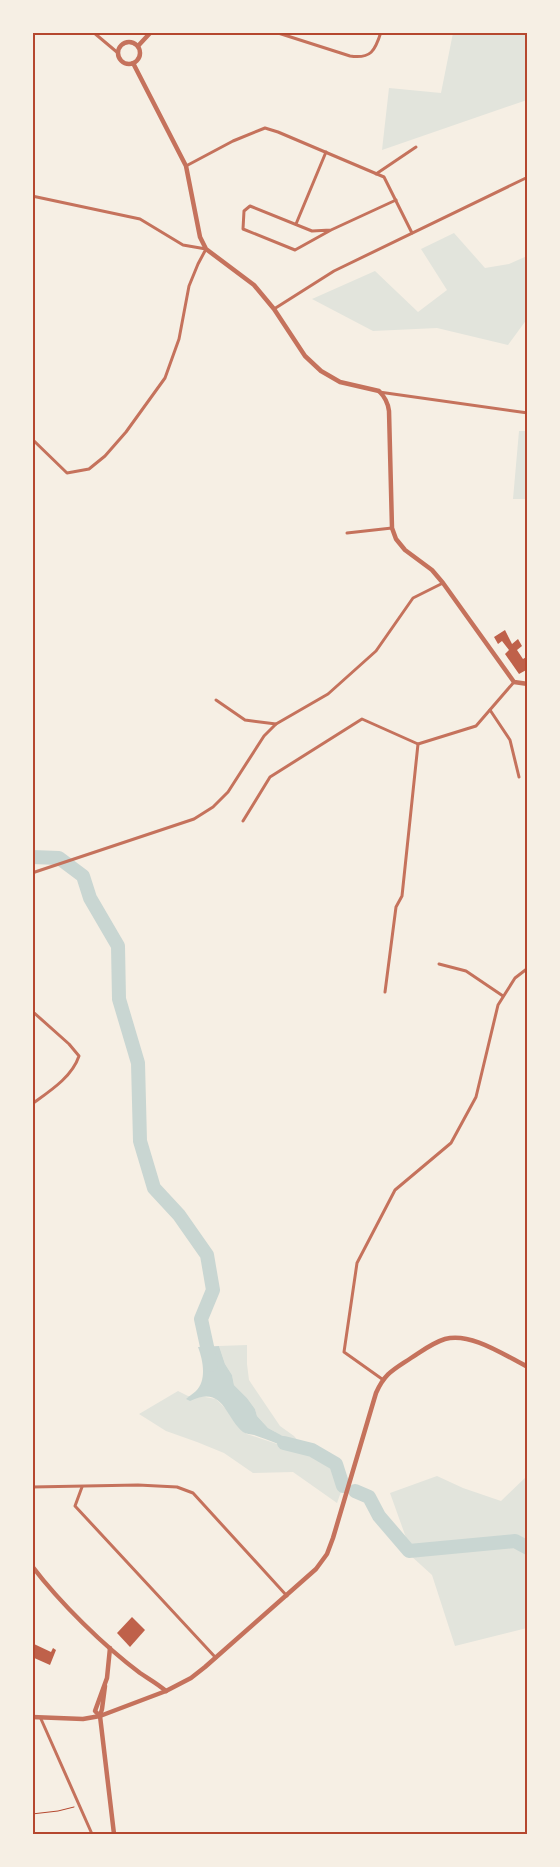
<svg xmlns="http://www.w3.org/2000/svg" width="560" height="1867" font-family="Figtree,sans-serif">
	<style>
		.green { fill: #e2e4dc }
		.water { fill: #c9d6d2 }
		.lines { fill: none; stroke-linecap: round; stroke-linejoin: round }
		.river { stroke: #c9d6d2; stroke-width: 14 }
		.building { fill: #bf614a }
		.path { stroke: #b5482f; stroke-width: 1 }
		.minor { stroke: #c5725c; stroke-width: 3 }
		.tertiary { stroke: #c5725c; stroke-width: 4.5 }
		.neatline { fill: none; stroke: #b5482f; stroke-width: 2 }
	</style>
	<rect width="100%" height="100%" fill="#f6efe4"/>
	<g class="green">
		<polygon points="453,33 527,33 527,100 382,150 389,88 441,93"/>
		<polygon points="454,233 485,268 509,264 527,256 527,319 508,345 437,328 373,331 312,299 375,271 418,312 447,290 421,249"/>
		<polygon points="519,431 527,431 527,499 513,499"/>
		<polygon points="247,1345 247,1364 249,1380 280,1426 294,1436 303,1447 312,1450 336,1464 343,1486 337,1503 293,1472 253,1473 224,1453 197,1442 166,1431 139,1414 178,1391 188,1396 200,1396 216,1399 225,1408 243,1431 247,1434 289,1448 302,1447 268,1428 257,1416 255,1409 247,1398 234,1385 232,1375 225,1364 219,1346"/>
		<polygon points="437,1476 463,1488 501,1501 527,1476 527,1542 517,1537 409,1546 390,1493"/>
		<polygon points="515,1547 527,1554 527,1628 455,1646 432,1575 410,1555"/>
	</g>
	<path class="water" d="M219,1346L225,1364L232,1375L234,1385L247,1398L255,1409L257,1416L268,1428L303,1447C282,1448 273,1441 254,1435C251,1434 246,1434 243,1432C224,1416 224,1385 190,1401L186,1399C189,1396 193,1394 196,1391C207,1380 203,1360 198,1347Z"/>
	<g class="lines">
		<g class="river">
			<polyline points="32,857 59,858 83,876 90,898 118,946 119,999 138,1063 140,1141 154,1188 179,1215 207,1255 213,1290 201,1319 211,1365"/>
			<polyline points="284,1443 312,1450 336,1464 343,1486"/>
			<polyline points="355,1491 369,1497 379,1516 409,1551 515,1541 528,1548"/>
		</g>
	</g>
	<g class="building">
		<polygon points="505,630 512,644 518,639 522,646 517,650 523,659 528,656 528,669 519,674 505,654 509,650 502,641 498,644 494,637"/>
		<polygon points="132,1617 145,1630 130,1647 117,1633"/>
		<polygon points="32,1639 35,1640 34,1644 51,1652 53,1648 56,1650 50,1665 32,1657"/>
	</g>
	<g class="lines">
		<polyline class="path" points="32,1814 58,1811 74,1807"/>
		<g class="minor">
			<polyline points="93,32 118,53"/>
			<path d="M275,32L350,56C371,59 375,51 381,32"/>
			<polyline points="186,166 233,141 265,128 278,132 384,177 412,233"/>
			<polyline points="376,174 416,147"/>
			<polyline points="32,196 140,219 183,245 206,249 198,264 189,286 179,339 165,378 126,432 105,456 89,469 67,473 32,439"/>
			<polyline points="296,224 326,152"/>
			<polyline points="331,230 295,250 243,229 244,211 250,206 312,231 331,230 396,200"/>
			<polyline points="274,309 334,271 528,177"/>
			<polyline points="379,392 528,413"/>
			<polyline points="347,533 392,528"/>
			<polyline points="216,700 245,720 276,724"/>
			<polyline points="490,710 510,740 519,777"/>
			<polyline points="243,821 270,777 362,719 418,744 476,726 514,682"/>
			<polyline points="32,873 194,819 213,807 228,792 264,736 276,724 328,694 376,651 413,598 443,583"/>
			<polyline points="439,964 466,971 503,996"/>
			<polyline points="385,992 396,907 402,896 418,744"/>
			<path d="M32,1011L69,1044L79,1056C72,1077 50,1091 32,1104"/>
			<polyline points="382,1379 344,1352 357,1263 395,1190 451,1143 476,1097 498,1005 515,978 528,968"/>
			<polyline points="32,1487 138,1485 177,1487 193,1493 287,1596"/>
			<polyline points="82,1487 75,1506 216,1658"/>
			<polyline points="41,1719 92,1834"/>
		</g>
		<g class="tertiary">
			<circle cx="129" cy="53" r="11"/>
			<polyline points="138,46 151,32"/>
			<path d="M133,63L186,166L200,237L206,249L254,285L274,309L305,356L321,371L340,382L379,391C385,397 388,402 389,411L392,528L396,539L405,550L432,570L443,583L514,682L528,684"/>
			<path d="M32,1566C60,1603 104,1646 140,1673C149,1679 158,1684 166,1691"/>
			<polyline points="105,1686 102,1709 100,1716 114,1834"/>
			<polyline points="100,1716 95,1711 107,1678 110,1648"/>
			<path d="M32,1717L83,1719L100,1716L166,1691L191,1678L205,1667L316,1569L327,1554L333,1538L376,1393C385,1373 393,1370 411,1358C422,1351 432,1343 445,1339C471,1332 504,1355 528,1367"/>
		</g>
	</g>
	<rect width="560" height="1867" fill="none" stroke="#f6efe4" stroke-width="68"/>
	<rect x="34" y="34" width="492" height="1799" class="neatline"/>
</svg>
